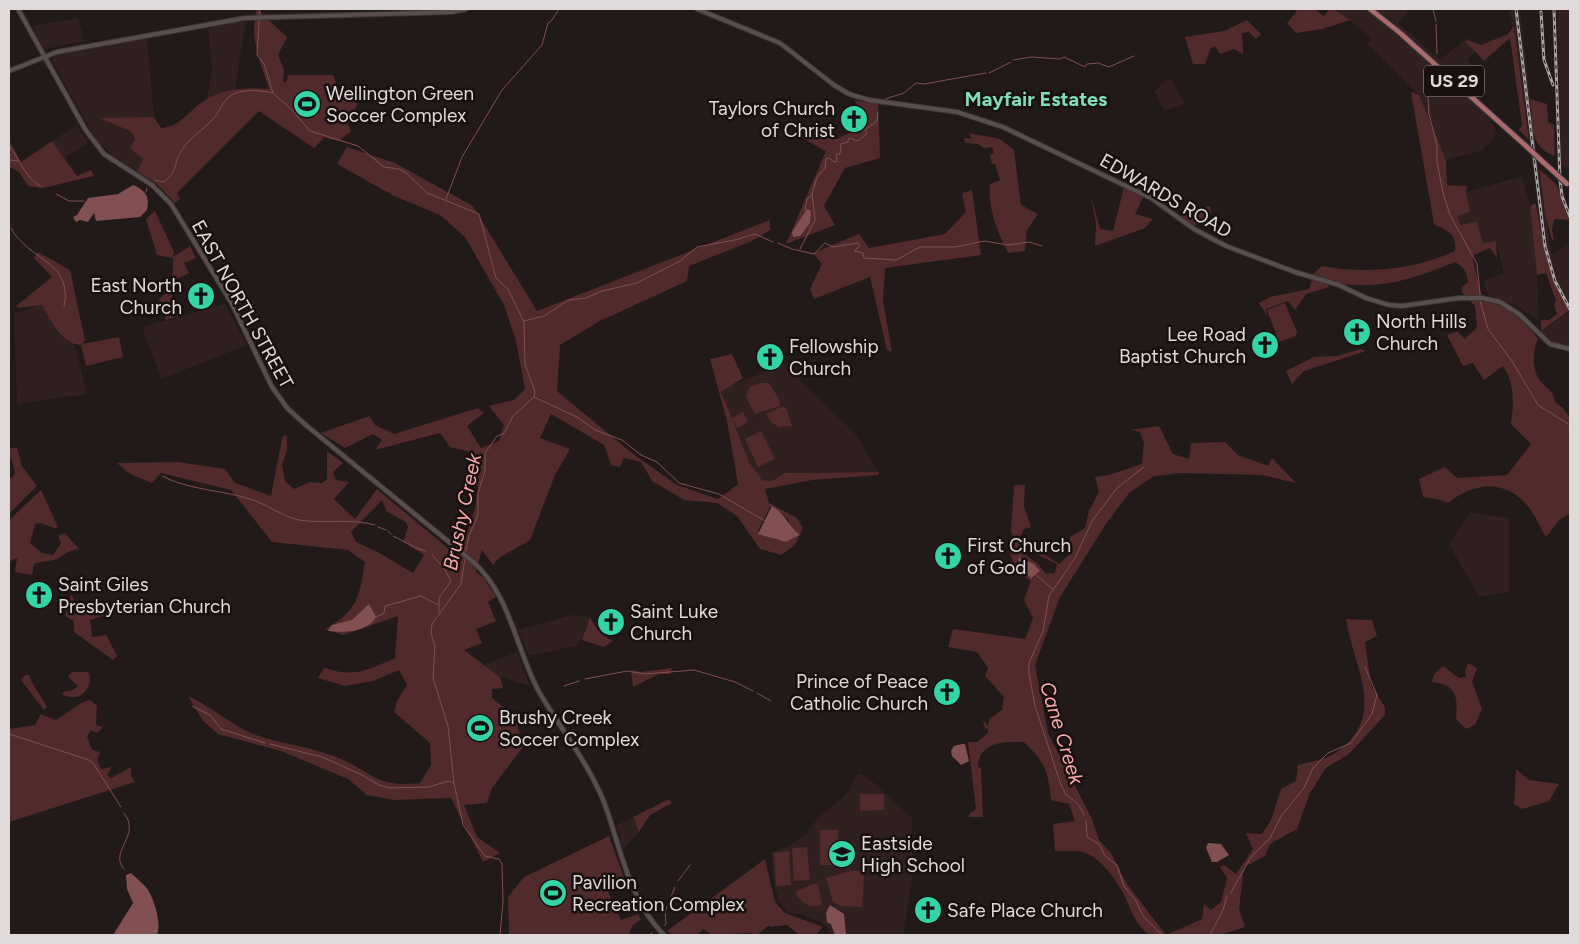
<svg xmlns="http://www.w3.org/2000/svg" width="1579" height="944" font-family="Figtree,sans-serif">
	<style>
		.built { fill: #302020 }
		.green { fill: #512a2b; fill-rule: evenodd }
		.water { fill: #835051 }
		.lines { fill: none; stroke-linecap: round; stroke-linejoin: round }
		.stream { stroke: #835051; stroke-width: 1 }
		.secondary-casing { stroke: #3a3434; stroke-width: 6 }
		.primary-casing { stroke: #3a3434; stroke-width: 7 }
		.secondary { stroke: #594d4d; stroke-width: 4 }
		.primary { stroke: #ab6a6c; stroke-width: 4.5 }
		.rail-casing { stroke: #aba4a4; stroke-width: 3 }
		.rail { stroke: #191010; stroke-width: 1; stroke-dasharray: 4; stroke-linecap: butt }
		.primary-bridge-casing { stroke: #3a3434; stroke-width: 7; stroke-linecap: butt }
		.primary-bridge { stroke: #ab6a6c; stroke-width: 4.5 }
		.labels { text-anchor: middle; stroke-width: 5; stroke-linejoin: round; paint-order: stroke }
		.shield { fill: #191010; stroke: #a49d9d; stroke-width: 1 }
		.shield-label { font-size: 18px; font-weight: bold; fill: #e0d9d9 }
		.poi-label { font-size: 19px; fill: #e0d9d9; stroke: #191010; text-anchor: start }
		.street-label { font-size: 19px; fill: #e0d9d9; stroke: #191010 }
		.neighbourhood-label { font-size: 20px; font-weight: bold; fill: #81dcbc; stroke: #191010 }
		.water-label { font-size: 20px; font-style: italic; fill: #fdaaab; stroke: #191010 }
	</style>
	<rect width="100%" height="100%" fill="#221919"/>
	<g class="built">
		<polygon points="1333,9 1410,9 1398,23 1440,60 1467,38 1479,50 1467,59 1474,69 1462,81 1478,95 1497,133 1490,143 1480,151 1446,160 1419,95 1368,44 1371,37"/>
		<polygon points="1509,9 1520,9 1539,172 1552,255 1570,242 1570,310 1553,279 1541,233 1519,61"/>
		<polygon points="1557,9 1570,9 1570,168 1561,167"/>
		<polygon points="78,18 84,41 45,49 33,29 35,25"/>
		<polygon points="246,20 235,89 207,99 212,69 208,28"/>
		<polygon points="147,37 154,117 100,119 130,131 143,159 137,171 113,156 96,139 51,59 56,55"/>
		<polygon points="1171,79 1185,103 1165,111 1154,92 1165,81"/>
		<polygon points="77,125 88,143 63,159 52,141"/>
		<polygon points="1522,176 1530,208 1537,275 1539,320 1517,306 1487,295 1484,280 1504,273 1496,241 1483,243 1460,225 1457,216 1470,212 1466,192"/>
		<polygon points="225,304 247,345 161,379 142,327"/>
		<polygon points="42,305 58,333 75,345 87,394 17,404 14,313"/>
		<polygon points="1570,312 1570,349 1548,343 1541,331"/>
		<polygon points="793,361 801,382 854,432 879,472 785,473 772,481 762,480 749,462 721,391 729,386"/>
		<polygon points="1471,512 1509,518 1509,592 1479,597 1449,544"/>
		<polygon points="571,615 590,617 581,640 576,646 529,656 518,630"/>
		<polygon points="517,652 530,686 500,677 484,665"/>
		<polygon points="857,774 861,774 874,783 912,818 912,881 903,935 825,935 829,931 828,926 801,914 787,912 779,901 774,883 771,853 789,846 807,833 817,819 849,792"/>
		<polygon points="633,817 639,832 623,850 617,825"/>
	</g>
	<g class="green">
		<path d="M257,9L287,37L278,55L284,70L283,81L286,83L288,75H333C338,88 343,99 358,103L348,124L351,132L338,141L323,137V139L314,148L259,111L177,193L180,199L175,203L158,185L137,171L143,159L130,148L135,139L130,131L99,118L154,117L161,128C179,127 188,112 202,102C222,88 247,87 269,89C261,64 248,35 257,9Z"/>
		<polygon points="1294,9 1315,9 1324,17 1329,9 1333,9 1350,20 1322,29 1296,33 1287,23 1297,11"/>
		<polygon points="1247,20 1261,34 1256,39 1249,32 1242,33 1243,54 1234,49 1220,54 1215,46 1211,48 1205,64 1193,64 1185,37 1224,31"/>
		<polygon points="1514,26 1529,140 1519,130 1522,125 1510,38 1484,61 1466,42 1468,40 1481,45 1508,34"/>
		<path d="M1411,92L1419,95L1446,160L1447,185L1467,186L1466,192L1470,212L1457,216L1460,225L1477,222L1483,243L1496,241L1497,258L1490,248L1472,256L1483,301C1508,304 1523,320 1538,339C1532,350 1532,372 1541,382C1548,389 1554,392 1555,402L1563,408L1570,418V514L1560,519L1546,537C1539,526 1534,512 1525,503C1502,478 1471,484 1448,503L1440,500L1423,497L1419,479L1445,467L1457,478L1507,475L1531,444L1511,424C1514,402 1515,385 1503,366L1484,380L1473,363L1463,366L1447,335L1457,331L1465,339L1477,327L1475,306L1462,292V287L1468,282C1466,271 1465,268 1455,262C1410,281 1360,297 1313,274L1322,266C1366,274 1414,270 1455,251C1457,234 1448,231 1434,224Z"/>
		<path d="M1530,99L1547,104L1548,122L1554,125L1555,156C1529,148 1533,123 1530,99Z"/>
		<path d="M854,100L878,104L880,158L845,168L824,206L835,225L786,244L826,151L798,136L810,128L837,139C849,133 860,129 865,116Z"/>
		<path d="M969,133L1000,139L1014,150L1021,205L1038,214L1027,230L1025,251L1008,253C998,233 987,207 990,184L1000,180L995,164H992L990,155L994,153L992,147L984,148L978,144L965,143L964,138L972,139Z"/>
		<polygon points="9,140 21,162 52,141 77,176 91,170 94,176 43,188 28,186 19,172 9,167"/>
		<path d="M347,147L395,163L473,206L537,311L770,220V230L752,241L689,266L687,281L600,321L560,345L557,391L633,454L677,485L718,499L738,484L727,421L710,359L732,354L743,378L721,392L732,418L743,412L748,422L737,428L733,421L749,462L762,480L772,481L785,473L879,472L878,475L812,480L765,489L769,503L797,518L803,528L795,545L781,555L760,549L737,516L717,503L684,500L652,481L641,462L624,458L620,467L611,465L604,445L551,414L540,438L570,449L555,475L530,540L499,558L493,565L482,550L476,572L484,578L496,597L488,602L496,621L476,629L482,643L464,650L500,677L503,688L492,689V698L515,716L523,747L492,788L487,803L464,805L477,837L500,853L483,862L451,798L394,800L367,795L348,779L281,751L218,734L203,721L188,696C210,706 229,723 251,733C279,744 311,746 339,758C375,774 377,788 420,783L431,765L430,743L394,712L397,701L407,685L399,670L373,681L345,686L318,678L324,668C356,678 367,670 395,658L398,616L343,635L325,629C358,611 359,597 365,562L348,550L272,542L231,490L161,473L152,483L130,474L117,463L178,462L225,469L235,483L271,496L281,444L283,436L287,435V451L282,464L285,481L294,489L310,482L322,483L327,479V451L343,463L333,472L336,480L349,482L334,499L355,519L377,489L450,550L463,544L475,509L478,488L470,467V452L450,447L440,433L375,450L382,440L373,434L345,448L321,433L369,416L375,425L394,434L478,408L484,413L467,426L481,448L499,441L504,425L489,406L514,400L525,389L516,341L504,305L465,237L440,215L394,196L337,164ZM382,500L387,512L406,522L408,527L403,542L424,555L413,573L378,552L356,542L351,532ZM770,507H774L788,519L791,529L800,535C789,544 768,540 758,531Z"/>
		<polygon points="1539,169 1557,185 1569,220 1554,219 1552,230 1554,239 1552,240 1546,218"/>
		<polygon points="1124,187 1143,197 1135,214 1153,219 1145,228 1095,246 1096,224 1091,196 1100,229 1113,231"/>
		<polygon points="972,190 981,255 885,268 883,301 892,352 887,350 870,277 814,299 810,289 822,264 813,253 859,234 869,248 945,234 966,212 962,193"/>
		<path d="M1532,204H1536C1542,242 1549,276 1570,310L1541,331V320H1549L1557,314L1554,305L1556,301L1546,273L1537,275L1530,208Z"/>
		<polygon points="1210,206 1211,213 1193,227 1181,217 1188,210"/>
		<polygon points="155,211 174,252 173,257 190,246 196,258 184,263 189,273 169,283 173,272 173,258 157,255 146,219"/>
		<path d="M38,252L70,270L85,340L82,344L119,337L123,357L86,366L81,345C61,344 51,321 42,305L20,308L16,306L52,277L34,258Z"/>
		<polygon points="1312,279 1327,283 1329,287 1306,294 1295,310 1288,301 1266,309 1267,315 1259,303 1270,297 1309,289"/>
		<polygon points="170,290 179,316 166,320 159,299"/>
		<polygon points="1285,303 1297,332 1296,336 1279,342 1267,310"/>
		<polygon points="1360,349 1366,351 1304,371 1292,384 1286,371 1314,357 1337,356"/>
		<polygon points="760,383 769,383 779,399 780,406 755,414 746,397 750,387"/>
		<polygon points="783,406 786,408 792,426 779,427 771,422 766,414"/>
		<path d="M1159,426L1173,454L1189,459L1191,443L1225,442L1238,455L1268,466L1272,458L1296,483L1262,475L1182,473L1154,476L1129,493L1106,524L1060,597L1035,665L1048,733L1092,819L1099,840L1111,853L1127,884L1166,935L1202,919L1204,904L1211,910L1221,902L1227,878L1220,867L1224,865L1236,874L1253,849L1246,833L1262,834L1271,820L1281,789L1296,781L1298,765C1309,762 1325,760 1335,753C1389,716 1354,670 1346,619L1372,620L1377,636L1365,642L1371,685L1385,707V715L1349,754L1326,768L1310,793L1297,829L1270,844L1265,856L1244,867L1239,909L1245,927L1220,935H1149C1137,926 1132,913 1126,899C1119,883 1103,861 1086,853C1078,850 1064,852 1055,851L1053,824L1075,821L1069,804L1051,800C1048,770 1045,763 1024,742C1004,742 979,741 978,767L981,768L983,817H969V814L976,809L968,742H977L988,733V728L985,729L983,721H985L988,727L989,719L1002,710L1004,697L985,676L988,668L977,652L948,647L953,629L1025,639L1033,618L1024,600L1031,581L1016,571L1010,553L1015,546L1011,530L1014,485H1025L1024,506L1031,527L1024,529L1020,538L1023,547H1033L1059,564L1070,554V537L1085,528L1089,511L1099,492L1095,477L1109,475L1142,464L1144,443L1140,432L1131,430ZM1017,548L1026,549L1057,564L1055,573L1046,574L1039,565Z"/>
		<polygon points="761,431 775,459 758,467 745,439"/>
		<polygon points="17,447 22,466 37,486 9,514 9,478 12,478 15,472 11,458 9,459 9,449"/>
		<path d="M41,490L58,527L55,528L40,523L35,524L30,543L42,553L53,555L61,543L58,536L65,533L79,549C69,550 66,554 57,559C52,561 41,561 34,564L32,575L15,572L17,558L9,562V520Z"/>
		<polygon points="71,594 76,604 89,614 103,613 103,616 90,620 92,637 102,636 106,634 117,656 113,660 74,632 74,621 65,616"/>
		<path d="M590,617C596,629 601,636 613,641L604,647L582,640Z"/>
		<path d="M1468,663L1477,668L1472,682L1482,709L1475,725L1466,729L1456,719C1458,697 1457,684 1431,682L1435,673L1443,666L1459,678L1466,677L1465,671Z"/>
		<polygon points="672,668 670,674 659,674 633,687 631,670 641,672"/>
		<path d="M72,672H88C94,680 86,696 76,697C72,698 67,696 63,695V692L73,690L78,686L68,677Z"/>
		<path d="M25,675H29C33,687 41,695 47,707L44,710L21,680Z"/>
		<path d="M90,700L97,706L96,725L103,727L97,733L91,730L87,736L92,750L100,752L97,760L101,769L112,767L107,775L111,778L131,767V776L135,782L9,822V729L35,725L41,714L55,720C70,713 73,705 90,700Z"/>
		<polygon points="1516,769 1529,780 1559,784 1549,801 1522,809 1514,804"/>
		<polygon points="860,794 884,794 884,810 860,811"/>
		<polygon points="669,799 672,803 650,815 639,832 633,817"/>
		<rect x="820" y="830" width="18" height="35"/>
		<polygon points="609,836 625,880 612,883 607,889 621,920 638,914 641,919 632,926 629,935 509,935 508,897 524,877"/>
		<polygon points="807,847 810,880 794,881 792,848"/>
		<polygon points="789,851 791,885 776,886 774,853"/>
		<polygon points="765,859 775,902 785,913 823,927 816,935 799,935 787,925 770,927 769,925 757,935 749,933 712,935 703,929 698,935 673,935 667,931"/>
		<polygon points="850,871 860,871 864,876 862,907 841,906 833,902 826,878"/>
		<path d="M815,883L818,885L822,905C810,909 800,903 795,892Z"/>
	</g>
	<g class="water">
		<path d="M133,185C146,191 150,196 147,210L140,217L96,221L94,213L88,222L80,220L76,222L73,217L77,215L88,198L118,194Z"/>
		<polygon points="807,209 811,211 810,223 800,236 793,237 792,232"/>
		<path d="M772,506C786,514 788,526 800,535L786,542L758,534Z"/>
		<polygon points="1020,558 1034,564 1040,571 1031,578 1020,567 1018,559"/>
		<path d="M369,604L376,617C368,632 343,633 328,631L332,625L352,620Z"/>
		<polygon points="962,744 965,744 969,761 961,765 952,756 951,751 954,746"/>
		<polygon points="1208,843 1221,844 1229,855 1217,862 1212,862 1206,848"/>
		<path d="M131,873C136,878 144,884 148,890C154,899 162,925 157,935H113L133,903L127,889L126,875Z"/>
		<polygon points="830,905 844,914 846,935 835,935 831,924 827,922 826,913"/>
	</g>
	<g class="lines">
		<g class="stream">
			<polyline points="260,9 257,55 264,64 273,93 292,110 310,131 358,146 384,167 399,169 405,172 427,193 479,214 496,278 508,289 524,322 525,364 535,392 534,397 513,416 504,433 497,436 485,453 485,471 478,493 478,515 469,536 465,554"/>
			<polyline points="1433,9 1436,21"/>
			<polyline points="1436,24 1437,54"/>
			<polyline points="1013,60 1031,57 1060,59 1064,57 1085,67 1087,64 1098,63 1109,67 1134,56"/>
			<polyline points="989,73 1011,62"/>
			<polyline points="1434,85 1428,97 1429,114 1437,145 1437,162 1443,193 1450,215 1477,264 1481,304 1488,329 1512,361 1538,405 1570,425"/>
			<polyline points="885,99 904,93 916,83 924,84 986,73"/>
			<path d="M9,145C20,160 24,176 41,187"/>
			<polyline points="9,160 18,161"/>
			<path d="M155,180L164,182C180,169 172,164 182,150C190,137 202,131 212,120C219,114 221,104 228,98C238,88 260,90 273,93"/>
			<polyline points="146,192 147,188"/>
			<polyline points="56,194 69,201 84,201"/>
			<polyline points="446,199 462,157 502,90 542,45 548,23 552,20 559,9"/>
			<polyline points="805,210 807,199 812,195"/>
			<path d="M11,228C27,260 74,261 64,307"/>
			<polyline points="778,243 792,249 814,254 825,243 833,247 858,243 860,246 854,251 863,253 864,258 896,260 920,247 956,247 984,241 1008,245 1029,242 1042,246"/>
			<polyline points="800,249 815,220 812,194 817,177 825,168 826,159 829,158 834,162 837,161 836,154 840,154 841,144 848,142 849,138 858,141 867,133 865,130 877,121 878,112"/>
			<polyline points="524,321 544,316 569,300 586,298 602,291 637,283 680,261 697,247 735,240 755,234 773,242"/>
			<polyline points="534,397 577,417 595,430 622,440 641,455 657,462 679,483 719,494 765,521"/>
			<path d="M162,476C188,490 222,490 250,499C267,504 281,516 299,520C324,524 351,518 375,525"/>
			<polyline points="378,527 386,530"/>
			<polyline points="388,531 391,534"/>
			<polyline points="393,536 419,549 426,551"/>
			<polyline points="432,555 444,568 451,581 439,598 439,612"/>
			<polyline points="465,558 461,584 432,624 431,633 435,646 433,678 448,726 454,783 463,825 485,856 499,859 502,864 503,902 500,935"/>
			<polyline points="1036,575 1053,589"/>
			<polyline points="376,617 384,613 385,606 421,596 438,605"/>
			<polyline points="585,679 627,671 645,674 694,670 735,682 753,691"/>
			<polyline points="564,686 579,681"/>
			<polyline points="757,693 771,701"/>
			<polyline points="192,706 210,715 221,729 265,743"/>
			<polyline points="9,734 89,760 93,763 121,807"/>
			<polyline points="270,744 322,757 362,775 379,785 389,788 429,787 448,781 454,783"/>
			<path d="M1084,815C1081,806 1073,799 1066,795L1061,785L1035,706L1029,674V663L1043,631L1049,596L1075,558L1092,521L1117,488L1144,467"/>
			<polyline points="1086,820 1087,837 1099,844 1105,856 1117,865 1124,886 1136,901 1143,916 1162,935"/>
			<path d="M124,869C108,851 142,836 124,813"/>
			<polyline points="678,881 690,865"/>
			<polyline points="1230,894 1251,857 1270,838 1282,815 1304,788 1313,768 1328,753 1351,743 1372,714 1377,695 1365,667"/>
			<polyline points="664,926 666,924 665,912 675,887"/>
			<polyline points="649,935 652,933"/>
			<polyline points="1210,935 1223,910 1227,896"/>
		</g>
		<g class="secondary-casing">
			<g id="secondary">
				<path d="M18,9L85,129L104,154L152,185L171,204L231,302L272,387L288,409L307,426L471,560C510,593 515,646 538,690C559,727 588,762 604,802C621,848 628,899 664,935"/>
				<polyline points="697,9 780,43 834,85 849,94 869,100 957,112 1003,127 1151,198 1194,229 1226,246 1295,272 1339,285 1366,298 1389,305 1402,306 1459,298 1482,298 1500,302 1519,314 1550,344 1570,349"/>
				<polyline points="9,71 57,52 245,18 452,12 466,9"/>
			</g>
		</g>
		<g class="primary-casing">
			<g id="primary">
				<polyline points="1370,9 1399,32 1526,146"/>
				<polyline points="1543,162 1552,170"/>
			</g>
		</g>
		<use href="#secondary" class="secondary"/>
		<use href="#primary" class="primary"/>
		<g class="rail-casing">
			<g id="rail">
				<polyline points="1516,9 1545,246 1555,281 1570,309"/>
				<polyline points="1554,9 1560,180 1562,196 1570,217"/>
				<polyline points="1541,12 1544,60 1553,85"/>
			</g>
		</g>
		<use href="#rail" class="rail"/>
		<g class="primary-bridge-casing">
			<g id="primary-bridge">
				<polyline points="1526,146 1543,162"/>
				<polyline points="1552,170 1567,184"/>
			</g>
		</g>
		<use href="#primary-bridge" class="primary-bridge"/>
	</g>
	<defs>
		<g id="stadium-disc" transform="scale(1.4375)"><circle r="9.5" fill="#35d4a7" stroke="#191010"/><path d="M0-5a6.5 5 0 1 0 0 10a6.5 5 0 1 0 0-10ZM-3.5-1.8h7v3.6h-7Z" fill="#111"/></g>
		<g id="church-disc" transform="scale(1.4375)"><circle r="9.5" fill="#35d4a7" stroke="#191010"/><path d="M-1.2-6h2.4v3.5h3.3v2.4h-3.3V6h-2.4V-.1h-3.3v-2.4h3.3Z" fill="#111"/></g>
		<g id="school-disc" transform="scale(1.4375)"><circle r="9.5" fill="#35d4a7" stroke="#191010"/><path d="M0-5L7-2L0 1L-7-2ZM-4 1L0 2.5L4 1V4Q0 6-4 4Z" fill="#111"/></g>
	</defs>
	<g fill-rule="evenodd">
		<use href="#stadium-disc" x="307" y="104"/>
		<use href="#church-disc" x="854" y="119"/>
		<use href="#church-disc" x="201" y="296"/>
		<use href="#church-disc" x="1357" y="332"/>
		<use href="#church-disc" x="1265" y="345"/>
		<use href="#church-disc" x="770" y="357"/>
		<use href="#church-disc" x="948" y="556"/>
		<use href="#church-disc" x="39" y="595"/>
		<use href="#church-disc" x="611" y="622"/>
		<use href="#church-disc" x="947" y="692"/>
		<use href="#stadium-disc" x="480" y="728"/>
		<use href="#school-disc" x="842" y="854"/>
		<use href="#stadium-disc" x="553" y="893"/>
		<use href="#church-disc" x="928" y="910"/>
	</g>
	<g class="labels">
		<rect class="shield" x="1424" y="65.5" width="60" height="31" rx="4"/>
		<g class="shield-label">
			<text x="1454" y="87">US 29</text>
		</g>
		<g class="poi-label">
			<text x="326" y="100">Wellington Green<tspan x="326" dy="22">Soccer Complex</tspan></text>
			<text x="835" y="115" text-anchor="end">Taylors Church<tspan x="835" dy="22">of Christ</tspan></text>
			<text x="182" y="292" text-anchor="end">East North<tspan x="182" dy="22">Church</tspan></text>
			<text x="1376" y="328">North Hills<tspan x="1376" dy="22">Church</tspan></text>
			<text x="1246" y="341" text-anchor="end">Lee Road<tspan x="1246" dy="22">Baptist Church</tspan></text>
			<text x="789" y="353">Fellowship<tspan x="789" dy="22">Church</tspan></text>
			<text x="967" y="552">First Church<tspan x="967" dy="22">of God</tspan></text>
			<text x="58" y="591">Saint Giles<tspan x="58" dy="22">Presbyterian Church</tspan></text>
			<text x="630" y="618">Saint Luke<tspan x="630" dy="22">Church</tspan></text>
			<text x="928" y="688" text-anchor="end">Prince of Peace<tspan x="928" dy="22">Catholic Church</tspan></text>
			<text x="499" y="724">Brushy Creek<tspan x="499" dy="22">Soccer Complex</tspan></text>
			<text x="861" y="850">Eastside<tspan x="861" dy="22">High School</tspan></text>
			<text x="572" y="889">Pavilion<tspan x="572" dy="22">Recreation Complex</tspan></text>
			<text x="947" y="917">Safe Place Church</text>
		</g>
		<g class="street-label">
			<text transform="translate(1166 195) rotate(30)" y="7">EDWARDS ROAD</text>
			<text transform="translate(243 304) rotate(61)" y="7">EAST NORTH STREET</text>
		</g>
		<g class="neighbourhood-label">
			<text x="1036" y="106">Mayfair Estates</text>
		</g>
		<g class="water-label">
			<text transform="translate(462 512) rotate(-78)" y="7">Brushy Creek</text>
			<text transform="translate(1062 733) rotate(73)" y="7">Cane Creek</text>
		</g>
	</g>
	<rect width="1579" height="944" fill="none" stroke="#e0d9d9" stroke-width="20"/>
</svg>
